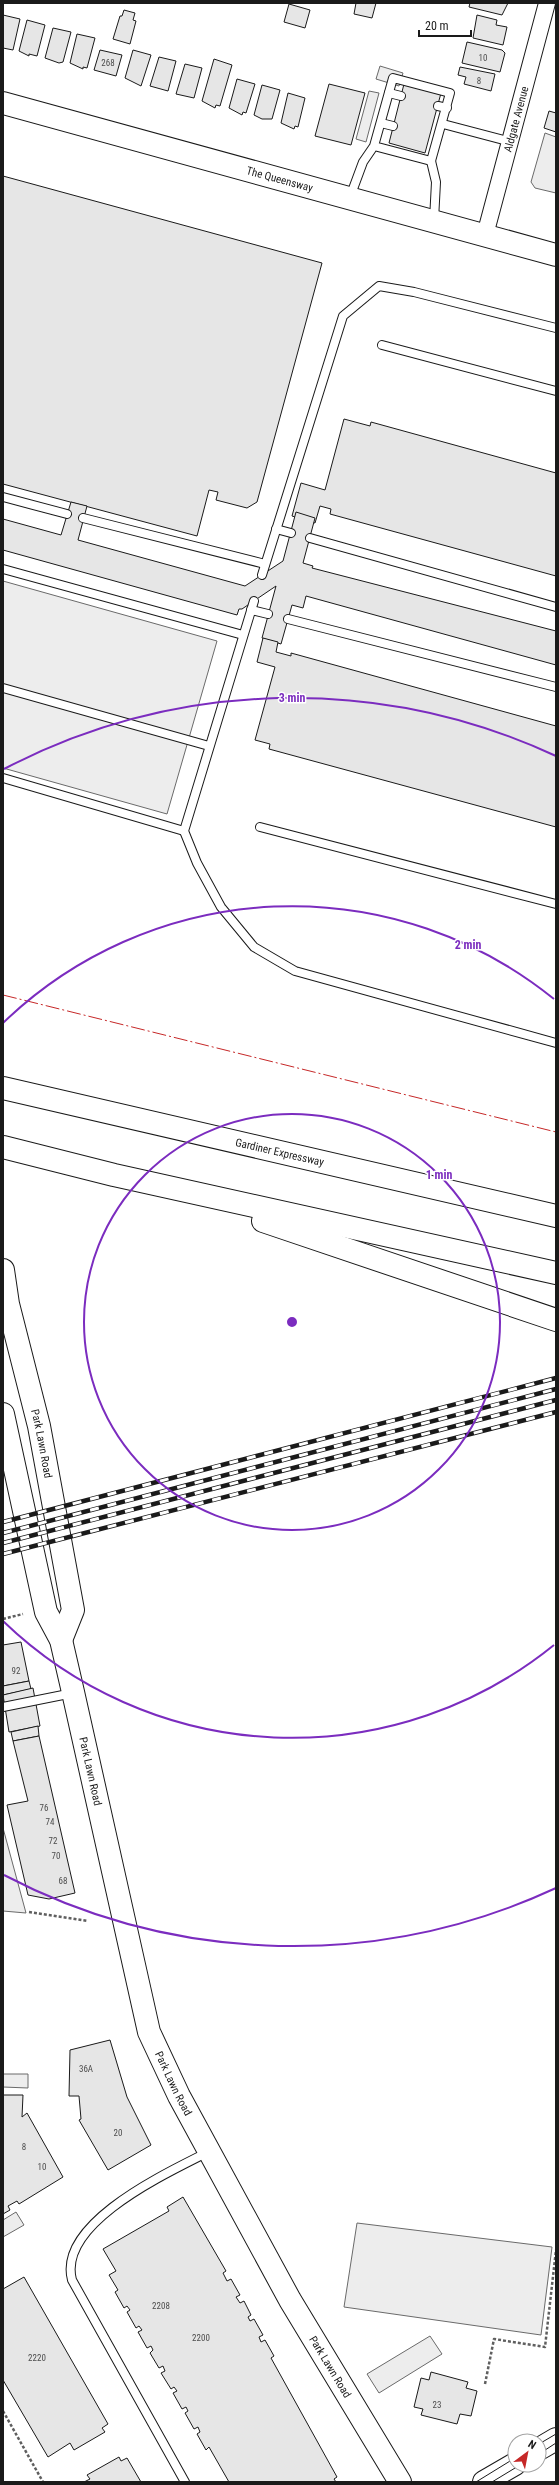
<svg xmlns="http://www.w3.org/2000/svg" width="559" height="2485" font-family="'Roboto Condensed',sans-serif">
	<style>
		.built { fill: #ededed; stroke: #6a6a6a }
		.building { fill: #e6e6e6; stroke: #1a1a1a }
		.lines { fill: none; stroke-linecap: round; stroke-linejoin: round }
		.service-casing { stroke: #1a1a1a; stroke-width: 10 }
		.minor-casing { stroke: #1a1a1a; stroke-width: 18 }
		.primary-casing { stroke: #1a1a1a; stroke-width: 24 }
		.motorway-casing { stroke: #1a1a1a; stroke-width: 24 }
		.path { stroke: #5f5f5f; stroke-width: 2.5; stroke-dasharray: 3 2; stroke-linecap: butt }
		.service { stroke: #fff; stroke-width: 8 }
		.minor { stroke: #fff; stroke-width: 16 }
		.primary { stroke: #fff; stroke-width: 22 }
		.motorway { stroke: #fff; stroke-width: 22 }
		.tram { stroke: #1a1a1a; stroke-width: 1 }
		.rail-casing { stroke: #1a1a1a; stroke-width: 4.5 }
		.rail { stroke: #fff; stroke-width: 3; stroke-dasharray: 9; stroke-linecap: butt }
		.power { stroke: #c62828; stroke-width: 1; stroke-dasharray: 14 3 2 3; stroke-linecap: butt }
		.ring { fill: none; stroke: #7b2cbf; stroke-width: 2 }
		.labels { text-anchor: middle; stroke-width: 3; stroke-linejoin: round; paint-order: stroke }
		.number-label { font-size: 9px; fill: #4d4d4d }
		.street-label { font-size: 11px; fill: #1a1a1a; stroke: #fff }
		.centre { fill: #7b2cbf; stroke: #fff; stroke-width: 2 }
		.ring-label { font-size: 12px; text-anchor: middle; font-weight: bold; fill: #7b2cbf; stroke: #fff; stroke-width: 3; stroke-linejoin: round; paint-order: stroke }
	</style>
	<rect width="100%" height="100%" fill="#fff"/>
	<g class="built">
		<polygon points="380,66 403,73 399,86 376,79"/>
		<polygon points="369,91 379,93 366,142 356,139"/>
		<polygon points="545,133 556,137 556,193 535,188 531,182"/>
		<polygon points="3,581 217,641 167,814 3,768"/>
		<polygon points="3,1828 26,1913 3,1911"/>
		<polygon points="3,2074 28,2074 28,2088 3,2087"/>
		<polygon points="16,2212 24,2225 3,2237 3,2220"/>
		<polygon points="357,2223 552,2247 541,2335 344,2307"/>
		<polygon points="430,2336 442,2354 379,2393 367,2374"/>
	</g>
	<g class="building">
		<polygon points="356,3 376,3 372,18 354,14"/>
		<polygon points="470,3 508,3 502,15 469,7"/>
		<polygon points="289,4 310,10 305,28 284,22"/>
		<polygon points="124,10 135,13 133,20 136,21 130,44 113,39 120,16 122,16"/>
		<polygon points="3,15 20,19 13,50 3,48"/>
		<polygon points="477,15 497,20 496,25 507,27 503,45 473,38"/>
		<polygon points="27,20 45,25 37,56 29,54 29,56 19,51"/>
		<polygon points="53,28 71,32 63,62 59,63 45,58"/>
		<polygon points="77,34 95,38 87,68 83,67 83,69 70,63"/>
		<polygon points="467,42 502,50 505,53 500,72 462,63"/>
		<polygon points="100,50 122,55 116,76 94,70"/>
		<polygon points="133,50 151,55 141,86 125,78"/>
		<polygon points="159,57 176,61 168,91 150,86"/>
		<polygon points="214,59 232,65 220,106 216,105 215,108 202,101"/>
		<polygon points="185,64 202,68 194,98 176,94"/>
		<polygon points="460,67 495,74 491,91 464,84 466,77 458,75"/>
		<polygon points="237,79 255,84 246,113 243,112 242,115 229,108"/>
		<polygon points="329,84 365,93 351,145 315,136"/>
		<polygon points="404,84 441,93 425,153 389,143"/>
		<polygon points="262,85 280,90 272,119 262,119 254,115"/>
		<polygon points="288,93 305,98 298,127 295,126 294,129 281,123"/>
		<polygon points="549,111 556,113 556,132 544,128"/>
		<polygon points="3,176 322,263 257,502 247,508 216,500 218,492 209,490 197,536 3,484"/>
		<polygon points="344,419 370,426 371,422 556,473 556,576 330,514 331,509 320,506 315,523 292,516 301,483 325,490"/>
		<polygon points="71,502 87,506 78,540 245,586 283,561 296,512 315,518 303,563 313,566 312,568 556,631 556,665 306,596 303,608 292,605 281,644 262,638 276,586 242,609 239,609 237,615 3,550 3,519 61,535"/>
		<polygon points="263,638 278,642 276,652 291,656 291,653 556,726 556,827 269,749 270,744 255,740 275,667 257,662"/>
		<polygon points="21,1642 29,1681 3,1686 3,1645"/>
		<polygon points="29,1681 31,1689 3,1695 3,1686"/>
		<polygon points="33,1688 40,1726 9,1732 3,1695"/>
		<polygon points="38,1726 39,1736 13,1741 11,1732"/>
		<polygon points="39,1736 75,1893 49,1899 28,1895 7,1805 28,1801 13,1741"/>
		<polygon points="110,2040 127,2097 151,2145 108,2170 79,2120 81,2119 79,2096 69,2096 70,2050"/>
		<polygon points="3,2095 23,2095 22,2117 27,2113 63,2177 19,2204 17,2201 8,2206 10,2210 3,2214"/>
		<polygon points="183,2197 226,2271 223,2273 227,2281 231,2279 240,2295 236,2297 240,2303 244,2301 251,2315 248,2317 250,2321 254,2319 263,2335 259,2337 261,2342 265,2340 274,2356 271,2358 337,2477 334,2479 336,2482 229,2482 209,2447 206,2450 197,2434 200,2432 198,2427 194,2429 185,2413 188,2411 186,2407 182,2409 173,2393 177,2391 174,2387 171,2389 161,2373 165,2371 163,2366 159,2368 150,2353 153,2350 151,2346 147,2348 138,2332 142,2330 139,2326 136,2328 127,2312 130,2310 127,2306 124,2308 115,2292 118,2290 109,2275 116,2271 103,2249 169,2211 167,2207"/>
		<polygon points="24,2277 108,2424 102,2428 105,2432 74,2450 70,2443 48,2457 3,2380 3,2289"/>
		<polygon points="431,2372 468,2382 466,2388 477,2391 471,2416 460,2414 457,2424 421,2415 423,2409 414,2407 421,2378 429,2380"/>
		<polygon points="119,2457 121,2461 127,2458 141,2482 84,2482 90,2479 87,2475"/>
	</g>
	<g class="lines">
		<g class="service-casing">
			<g id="service">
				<polyline points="389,93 401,96"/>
				<polyline points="438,106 447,108"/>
				<polyline points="381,123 393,126"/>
				<polyline points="443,124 511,142"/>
				<polyline points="431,161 436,182 434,220"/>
				<polyline points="350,197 363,162 374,146 393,78 450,93 431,161 374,146"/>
				<polyline points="382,345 556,391"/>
				<polyline points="3,497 67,514"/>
				<polyline points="83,518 265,564"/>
				<polyline points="276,529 291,533"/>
				<polyline points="310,538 556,607"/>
				<polyline points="3,569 243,635"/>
				<polyline points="262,575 343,316 379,286 414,292 556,328"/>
				<polyline points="254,601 184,831 197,863 221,907 254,947 295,971 556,1043"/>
				<polyline points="251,610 268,614"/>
				<polyline points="288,619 556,687"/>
				<polyline points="3,688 209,746"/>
				<polyline points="3,778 184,831"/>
				<polyline points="260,827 556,904"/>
				<polyline points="3,1707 73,1693"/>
				<path d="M185,2482L72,2280C57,2223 167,2173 208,2152"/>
			</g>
		</g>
		<g class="minor-casing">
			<g id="minor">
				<path id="s1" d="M485,235L547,3"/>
			</g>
		</g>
		<g class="primary-casing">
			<g id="primary">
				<path id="s2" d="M3,103L556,255"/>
				<path id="s3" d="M3,1270L8,1304L39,1426L73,1610L61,1640"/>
				<path id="s4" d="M3,1414L46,1612L61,1640L73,1692L149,2032L179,2096L290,2300L400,2482"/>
				<polyline points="539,2449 556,2439"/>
				<polyline points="484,2482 515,2464"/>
			</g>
		</g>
		<g class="motorway-casing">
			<g id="motorway">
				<path id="s5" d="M3,1088L556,1216"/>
				<polyline points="3,1147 114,1175 556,1273"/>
				<polyline points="263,1221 556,1320"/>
			</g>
		</g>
		<g class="path">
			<polyline points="3,1619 23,1614"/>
			<polyline points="29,1912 88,1921"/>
			<polyline points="485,2384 494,2339 545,2347 556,2250"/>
			<polyline points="3,2411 43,2482"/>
		</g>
		<use href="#service" class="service"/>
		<use href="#minor" class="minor"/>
		<use href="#primary" class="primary"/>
		<use href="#motorway" class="motorway"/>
		<g class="tram">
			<polyline points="539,2444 556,2434"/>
			<polyline points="539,2454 556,2443"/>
			<polyline points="476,2482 515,2458"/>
			<polyline points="492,2482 520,2465"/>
		</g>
		<g class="rail-casing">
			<g id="rail">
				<polyline points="3,1522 556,1378"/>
				<polyline points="3,1533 556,1389"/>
				<polyline points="3,1543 556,1400"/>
				<polyline points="3,1554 556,1412"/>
			</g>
		</g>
		<use href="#rail" class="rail"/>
		<polyline class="power" points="3,995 556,1132"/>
	</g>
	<g class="ring">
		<circle cx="292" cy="1322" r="208"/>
		<path d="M554 1645A416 416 0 0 1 3 1621M3 1023A416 416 0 0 1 554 999"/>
		<path d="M556 1888A624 624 0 0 1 4 1875M4 769A624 624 0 0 1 556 756"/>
	</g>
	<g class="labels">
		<g class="number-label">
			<text x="483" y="61">10</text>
			<text x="108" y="66">268</text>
			<text x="479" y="84">8</text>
			<text x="16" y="1674">92</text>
			<text x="44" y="1811">76</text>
			<text x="50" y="1825">74</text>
			<text x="53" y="1844">72</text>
			<text x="56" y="1859">70</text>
			<text x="63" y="1884">68</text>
			<text x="86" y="2072">36A</text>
			<text x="118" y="2136">20</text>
			<text x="24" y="2150">8</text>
			<text x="42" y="2170">10</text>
			<text x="161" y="2309">2208</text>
			<text x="201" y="2341">2200</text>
			<text x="37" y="2361">2220</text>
			<text x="437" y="2408">23</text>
		</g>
		<g class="street-label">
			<text dy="4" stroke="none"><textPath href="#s1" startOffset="120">Aldgate Avenue</textPath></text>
			<text dy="4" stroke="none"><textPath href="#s2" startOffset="287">The Queensway</textPath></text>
			<text dy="4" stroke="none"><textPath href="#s5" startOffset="284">Gardiner Expressway</textPath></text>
			<text dy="4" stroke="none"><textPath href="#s3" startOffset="178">Park Lawn Road</textPath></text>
			<text dy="4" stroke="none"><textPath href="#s4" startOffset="369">Park Lawn Road</textPath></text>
			<text dy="4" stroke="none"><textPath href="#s4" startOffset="693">Park Lawn Road</textPath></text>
			<text dy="4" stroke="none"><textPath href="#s4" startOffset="1017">Park Lawn Road</textPath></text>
		</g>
	</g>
	<circle cx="292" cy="1322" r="6" class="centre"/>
	<g class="ring-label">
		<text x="292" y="702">3 min</text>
		<text x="468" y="949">2 min</text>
		<text x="439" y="1179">1 min</text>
	</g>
	<rect width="559" height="2485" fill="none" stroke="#1a1a1a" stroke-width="8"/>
	<g transform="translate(527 2453) rotate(32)"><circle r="19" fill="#ffffff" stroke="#a3a3a3"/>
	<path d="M0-3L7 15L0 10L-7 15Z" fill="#c62828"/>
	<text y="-6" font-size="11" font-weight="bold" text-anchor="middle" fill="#1a1a1a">N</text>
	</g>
	<path d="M419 30v6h52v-6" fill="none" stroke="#1a1a1a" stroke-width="2"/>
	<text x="425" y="30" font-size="12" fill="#1a1a1a" stroke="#ffffff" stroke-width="3" paint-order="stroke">20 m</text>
</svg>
